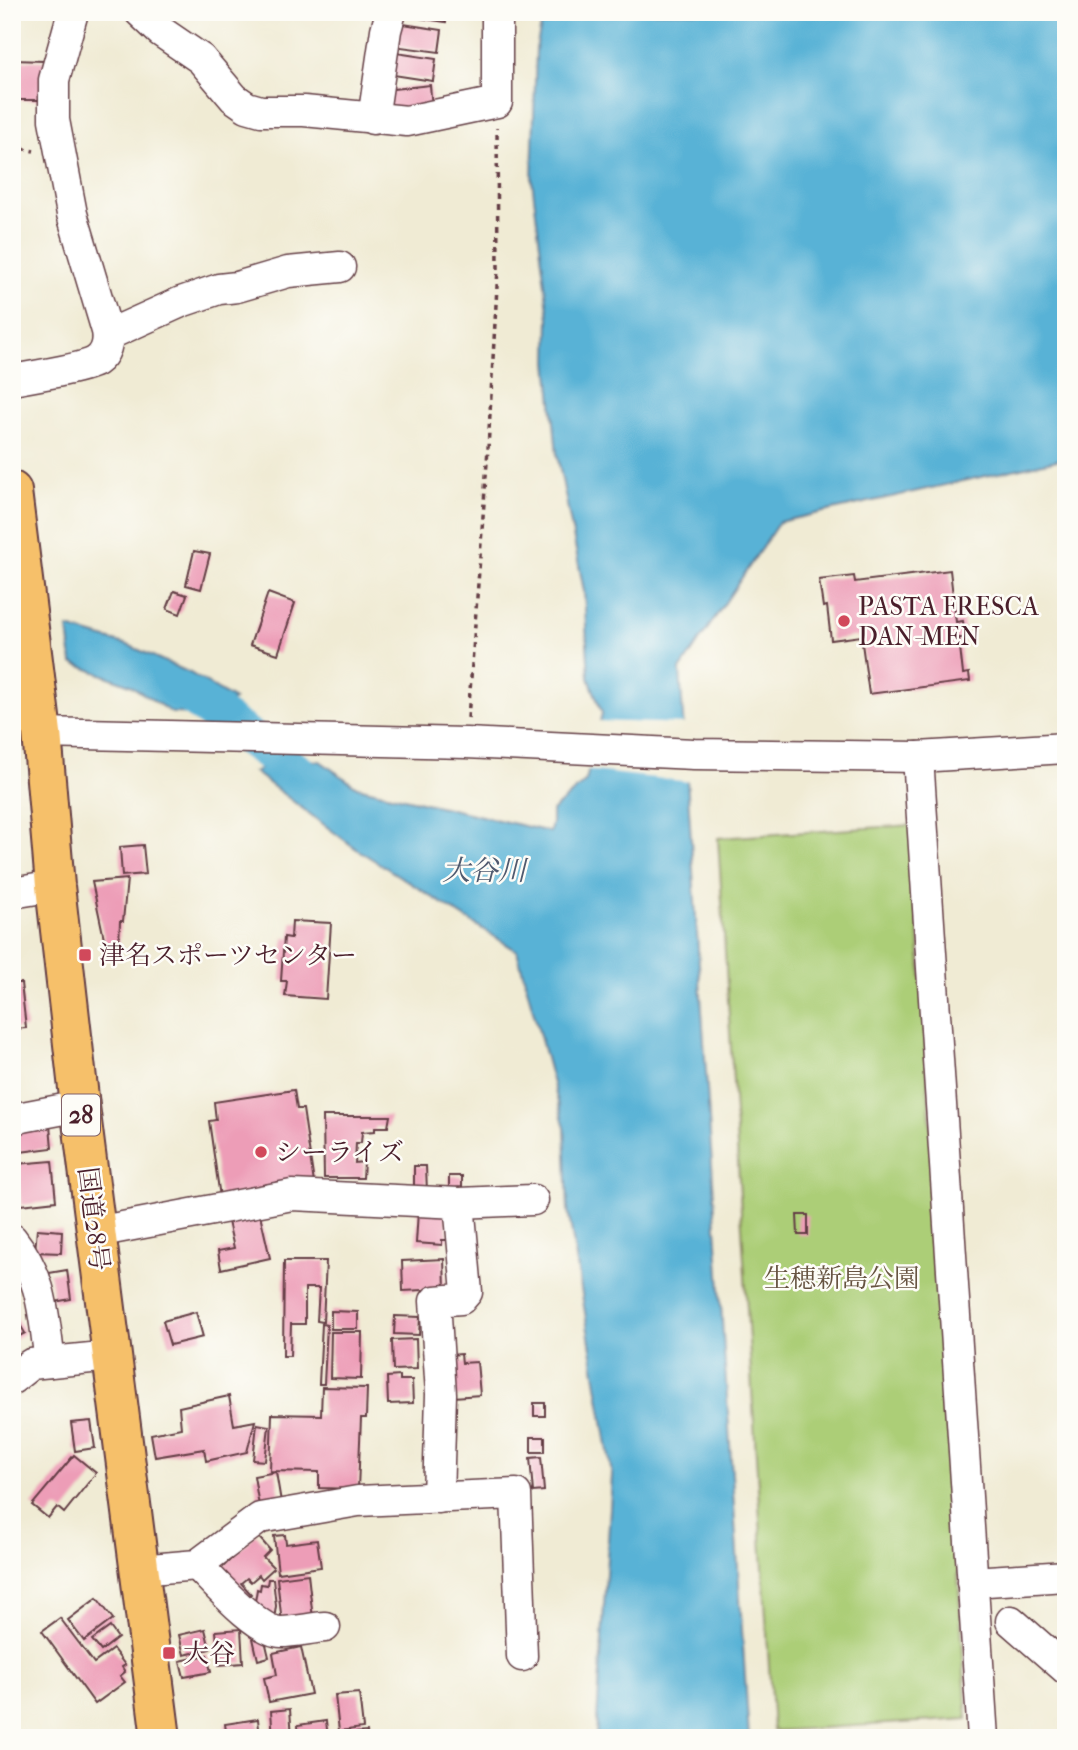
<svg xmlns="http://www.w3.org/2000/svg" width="1078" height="1750" font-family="'IM FELL French Canon','Noto Serif JP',serif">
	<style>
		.green { fill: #acce77; stroke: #7b7651; stroke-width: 2 }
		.water { fill: #58b2d6; stroke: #516880; stroke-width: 2 }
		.pier { fill: #f0ebd4 }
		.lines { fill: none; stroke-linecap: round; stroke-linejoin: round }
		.river { stroke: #58b2d6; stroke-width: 38 }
		.building { fill: #ed9db7 }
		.minor-casing { stroke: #633e44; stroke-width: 33 }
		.highway-casing { stroke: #633e44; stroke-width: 42 }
		.path { stroke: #633e44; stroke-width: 3.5; stroke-dasharray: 5 5; stroke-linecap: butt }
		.minor { stroke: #fff; stroke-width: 30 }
		.highway { stroke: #f6c06b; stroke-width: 38 }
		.poi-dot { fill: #d1495b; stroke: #fdfcf7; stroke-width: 2.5 }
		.labels { text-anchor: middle; stroke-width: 5; stroke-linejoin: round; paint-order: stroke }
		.shield { fill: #fdfcf7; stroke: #806168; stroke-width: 2 }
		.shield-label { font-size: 24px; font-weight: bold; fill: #4a1f2b }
		.poi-label { font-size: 26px; fill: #4a1f2b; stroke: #fdfcf7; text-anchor: start }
		.street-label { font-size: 26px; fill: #4a1f2b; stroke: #fdfcf7 }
		.park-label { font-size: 26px; fill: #675442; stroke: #fdfcf7 }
		.water-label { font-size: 28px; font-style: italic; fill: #505a6f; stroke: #fdfcf7 }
	</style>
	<rect width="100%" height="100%" fill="#fdfcf7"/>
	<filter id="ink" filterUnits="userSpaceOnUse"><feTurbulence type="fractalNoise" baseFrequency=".0143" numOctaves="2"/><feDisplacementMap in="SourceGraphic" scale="14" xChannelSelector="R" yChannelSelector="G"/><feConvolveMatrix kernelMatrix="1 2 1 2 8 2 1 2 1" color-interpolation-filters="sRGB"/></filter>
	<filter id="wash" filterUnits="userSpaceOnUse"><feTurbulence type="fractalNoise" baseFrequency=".00686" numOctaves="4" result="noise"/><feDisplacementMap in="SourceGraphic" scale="28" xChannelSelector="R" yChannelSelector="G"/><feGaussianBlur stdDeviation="1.57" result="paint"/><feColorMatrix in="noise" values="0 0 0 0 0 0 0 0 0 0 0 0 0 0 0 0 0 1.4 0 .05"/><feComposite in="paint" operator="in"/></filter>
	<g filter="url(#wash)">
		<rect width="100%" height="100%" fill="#f0ebd4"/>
		<polygon class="green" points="912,825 967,1719 773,1731 718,838"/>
		<g class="water">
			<polygon points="544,12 1066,12 1066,458 779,522 680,670 749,1738 596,1738 612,1475 568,1210 565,1128 517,951 355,848 254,772 282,759 320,761 357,787 550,832 552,823 552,811 586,781 602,713 589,678 584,591 557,454 548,361 549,318 532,180 536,49"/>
			<polygon points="68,628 128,645 190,673 234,700 204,714 172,713 130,685 72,663"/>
		</g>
		<polygon class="pier" points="596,721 687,724 691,782 585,770"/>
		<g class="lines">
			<polyline class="river" points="166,685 192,697 322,790"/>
		</g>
		<g id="blocks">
			<g class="building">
				<polygon points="401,12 448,12 446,22 400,15"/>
				<polygon points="397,23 442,30 439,52 393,46"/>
				<polygon points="390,52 436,59 433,81 387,74"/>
				<polygon points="12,60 44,61 44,100 12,100"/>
				<polygon points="430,85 432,108 386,113 384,90"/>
				<polygon points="194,551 210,554 201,589 186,585"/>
				<polygon points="950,570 956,622 963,621 965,638 959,638 963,674 969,673 970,681 869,694 861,636 831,640 827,606 823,607 819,580 854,576 855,582"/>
				<polygon points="174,591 187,595 180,614 167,609"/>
				<polygon points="268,593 295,603 278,654 250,645"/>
				<polygon points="143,845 146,874 122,876 120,847"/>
				<polygon points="127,879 123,921 120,921 119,944 105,943 92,882"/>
				<polygon points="292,921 331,923 326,999 285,996 287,981 281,981 284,937 291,938"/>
				<polygon points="12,983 21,983 26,1028 12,1029"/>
				<polygon points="294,1090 297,1109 303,1109 314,1183 220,1197 209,1121 216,1120 214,1102"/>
				<polygon points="323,1116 390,1116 388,1127 375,1127 375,1131 362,1132 361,1143 356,1143 355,1163 364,1162 363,1178 324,1178"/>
				<polygon points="50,1125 52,1148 12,1153 12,1130"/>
				<polygon points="52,1161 56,1201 21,1205 17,1164"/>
				<polygon points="414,1166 426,1166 427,1192 414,1192"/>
				<rect x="449" y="1176" width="13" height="18"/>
				<polygon points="259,1210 270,1258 221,1269 218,1251 234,1248 227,1217"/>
				<polygon points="418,1211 446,1211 448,1240 442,1240 442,1245 416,1243"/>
				<polygon points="797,1215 808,1215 808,1235 798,1235"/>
				<polygon points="37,1229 62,1231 61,1253 35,1252"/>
				<polygon points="444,1259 445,1289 403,1291 402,1261"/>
				<polygon points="284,1261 326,1261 323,1322 317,1321 319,1288 305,1288 305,1324 291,1324 290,1356 283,1356"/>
				<polygon points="67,1270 71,1299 54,1302 49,1273"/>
				<polygon points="12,1311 25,1333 12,1340"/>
				<polygon points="331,1311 358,1312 358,1329 331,1329"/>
				<polygon points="196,1312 203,1337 170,1345 163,1321"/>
				<polygon points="395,1316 420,1317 419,1335 394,1334"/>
				<polygon points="322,1324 327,1325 324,1384 319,1384"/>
				<polygon points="331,1332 362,1332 361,1379 330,1378"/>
				<polygon points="416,1339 417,1369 393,1370 392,1340"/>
				<polygon points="461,1354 462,1363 477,1362 480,1395 454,1397 450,1355"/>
				<polygon points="400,1376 400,1380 412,1380 413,1403 388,1404 387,1377"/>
				<polygon points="322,1387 367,1388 366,1418 361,1418 358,1489 319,1488 319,1472 270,1471 272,1414 321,1415"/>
				<polygon points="229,1396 234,1425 255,1421 247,1452 206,1461 204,1449 155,1457 151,1434 181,1428 179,1407"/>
				<rect x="534" y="1403" width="11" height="13"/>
				<polygon points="91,1421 95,1448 75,1451 71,1423"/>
				<polygon points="257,1424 269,1426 265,1461 253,1460"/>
				<rect x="531" y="1437" width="14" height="15"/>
				<polygon points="74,1455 96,1473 64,1513 57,1507 48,1518 32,1505"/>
				<polygon points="541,1457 544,1491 533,1492 530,1458"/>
				<polygon points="276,1472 281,1502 259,1506 254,1476"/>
				<polygon points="256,1534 270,1550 263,1557 274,1568 262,1579 259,1575 251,1582 247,1578 241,1583 251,1594 245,1600 215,1570 222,1564 224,1566"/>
				<polygon points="285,1535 286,1544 317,1540 321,1567 278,1573 274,1536"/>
				<polygon points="308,1574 313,1619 282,1623 277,1578"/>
				<polygon points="268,1579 273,1579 276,1606 274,1620 254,1608 257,1589 260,1590 261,1584 267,1585"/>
				<polygon points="97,1598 113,1619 84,1641 68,1620"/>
				<polygon points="60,1618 94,1663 113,1649 125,1665 122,1667 125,1672 120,1676 125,1682 95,1704 42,1631"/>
				<polygon points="110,1627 118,1638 101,1651 92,1640"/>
				<polygon points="205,1629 210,1649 184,1655 179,1635"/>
				<polygon points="241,1629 243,1663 219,1665 216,1631"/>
				<polygon points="263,1632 269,1657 258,1660 252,1634"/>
				<polygon points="301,1647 311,1694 269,1702 264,1678 277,1675 273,1653"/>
				<polygon points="207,1655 211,1672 184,1677 180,1661"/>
				<polygon points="359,1693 363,1728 339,1731 335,1695"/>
				<polygon points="290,1709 292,1738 273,1738 271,1711"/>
				<polygon points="258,1719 260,1738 227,1738 225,1724"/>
				<polygon points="326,1721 328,1738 299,1738 298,1725"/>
				<polygon points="367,1732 368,1738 338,1738 338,1734"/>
			</g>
		</g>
	</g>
	<g filter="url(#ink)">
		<use href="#blocks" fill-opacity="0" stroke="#633e44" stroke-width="2"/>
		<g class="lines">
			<g class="minor-casing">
				<g id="minor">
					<polyline points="140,12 160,31 201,59 234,98 247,107 261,111 304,111 407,121 497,102 497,12"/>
					<polyline points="373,119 386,30 391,12"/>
					<polyline points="108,335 181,302 219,289 237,287 288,272 340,267"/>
					<path d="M12,380C28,377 86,368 96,361C106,354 109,342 107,331L72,214L54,120V80L73,12"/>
					<polyline points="42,733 466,743 694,754 918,757 1066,748"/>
					<polyline points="918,757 983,1738"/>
					<polyline points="12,893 55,886"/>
					<polyline points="12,1119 80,1106"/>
					<polyline points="459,1203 533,1200"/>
					<polyline points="96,1232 292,1195 459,1203 467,1292 461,1299 435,1301 441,1394 438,1498"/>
					<path d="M12,1239C44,1280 43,1313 50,1362"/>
					<polyline points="12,1379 31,1364 111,1356"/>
					<path d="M197,1565C214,1582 258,1632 281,1632C295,1632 311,1628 325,1627"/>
					<polyline points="139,1570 197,1565 260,1518 358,1501 516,1494 522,1656"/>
					<polyline points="972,1582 1066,1576"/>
					<polyline points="1011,1621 1066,1669"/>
				</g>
			</g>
			<g class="highway-casing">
				<polyline id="highway" points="12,491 42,733 55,886 80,1106 161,1738"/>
			</g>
			<g class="path">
				<polyline points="12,146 34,151"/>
				<polyline points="468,718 488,449 498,268 497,128"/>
			</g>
			<use href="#minor" class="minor"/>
			<use href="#highway" class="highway"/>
		</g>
	</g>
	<g class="poi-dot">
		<circle cx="844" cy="621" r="7"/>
		<rect x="78" y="948" width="14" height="14" rx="3.5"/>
		<circle cx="261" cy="1152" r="7"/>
		<rect x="162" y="1646" width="14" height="14" rx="3.5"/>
	</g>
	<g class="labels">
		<rect class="shield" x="62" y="1094.5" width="38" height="41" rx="5"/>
		<g class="shield-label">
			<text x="81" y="1123">28</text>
		</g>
		<g class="poi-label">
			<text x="858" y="615">PASTA FRESCA<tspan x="858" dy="30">DAN-MEN</tspan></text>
			<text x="99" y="964">津名スポーツセンター</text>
			<text x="275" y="1161">シーライズ</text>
			<text x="183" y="1662">大谷</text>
		</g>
		<g class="street-label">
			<text transform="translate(94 1219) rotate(83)" y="9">国道28号</text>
		</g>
		<g class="park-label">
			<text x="842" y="1287">生穂新島公園</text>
		</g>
		<g class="water-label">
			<text x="484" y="880">大谷川</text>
		</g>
	</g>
	<rect width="1078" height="1750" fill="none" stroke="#fdfcf7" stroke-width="42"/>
</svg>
